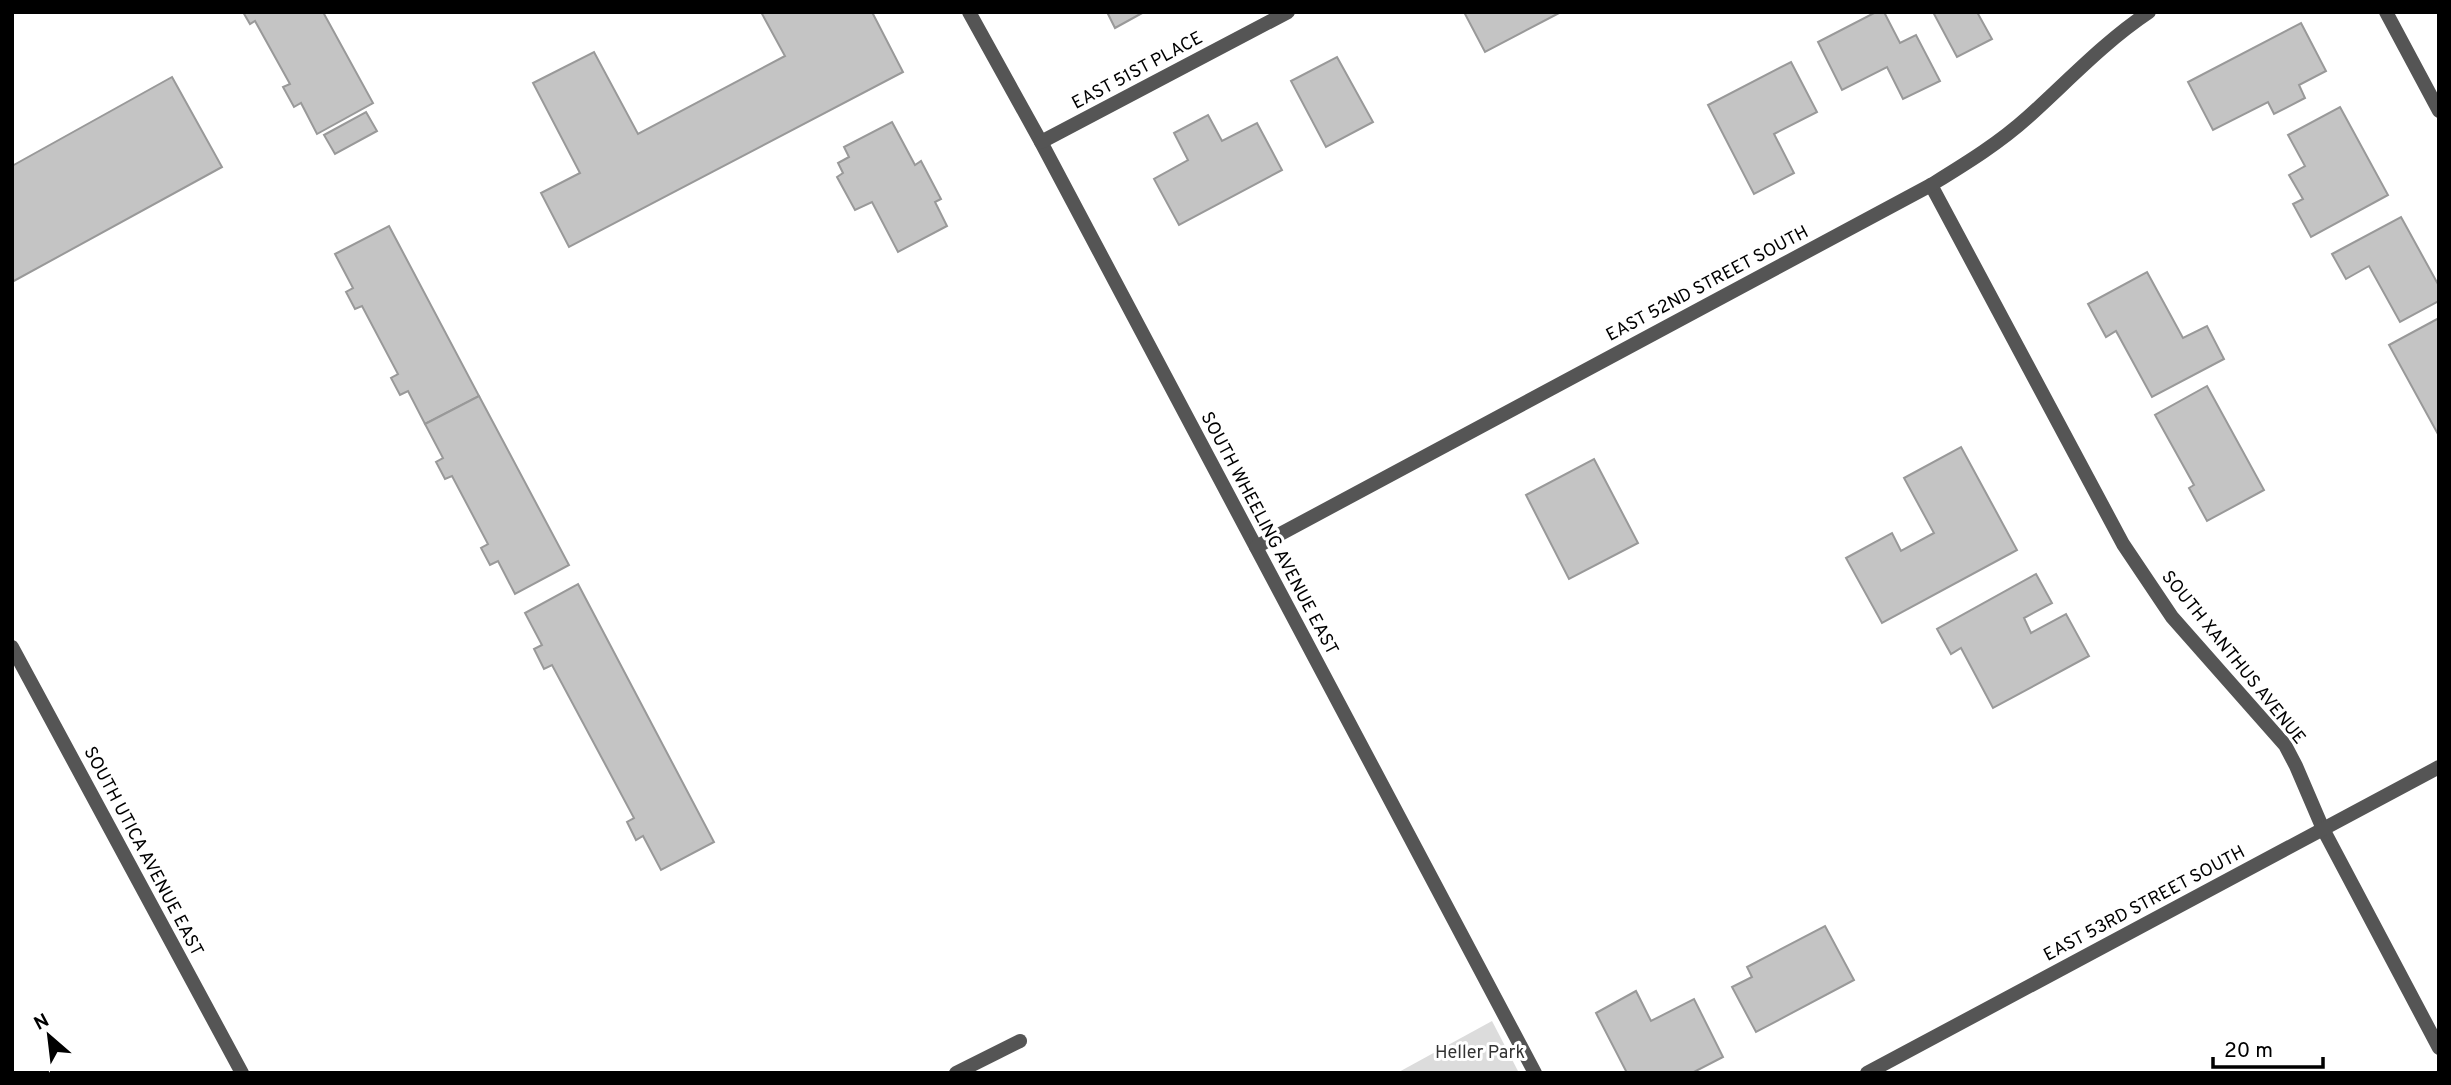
<svg xmlns="http://www.w3.org/2000/svg" width="2451" height="1085" font-family="Overpass,sans-serif">
	<style>
		.green { fill: #dcdcdc }
		.building { fill: #c4c4c4; stroke: #999; stroke-width: 2 }
		.lines { fill: none; stroke-linecap: round; stroke-linejoin: round }
		.street { stroke: #555; stroke-width: 14 }
		.labels { text-anchor: middle; stroke-width: 6; stroke-linejoin: round; paint-order: stroke }
		.street-label { font-size: 18px; fill: #000; stroke: #fff }
		.park-label { font-size: 18px; fill: #333; stroke: #fff }
	</style>
	<rect width="100%" height="100%" fill="#fff"/>
	<polygon class="green" points="1492,1021 1519,1073 1397,1073"/>
	<g class="building">
		<polygon points="243,12 323,12 373,103 317,134 301,103 294,107 283,87 290,84 255,21 250,24"/>
		<polygon points="761,12 872,12 903,72 569,247 541,193 580,173 533,83 594,52 638,134 785,56"/>
		<polygon points="1107,12 1144,12 1115,28"/>
		<polygon points="1464,12 1561,12 1485,52"/>
		<polygon points="1876,12 1884,12 1900,43 1916,35 1940,81 1903,99 1887,67 1842,90 1818,42"/>
		<polygon points="1933,12 1977,12 1992,39 1957,57"/>
		<polygon points="2301,23 2326,71 2299,85 2305,98 2274,114 2268,102 2213,130 2188,82"/>
		<polygon points="1337,57 1373,122 1326,147 1291,81"/>
		<polygon points="1791,62 1817,112 1774,134 1794,173 1754,194 1708,105"/>
		<polygon points="172,77 222,167 12,282 12,166"/>
		<polygon points="2340,107 2388,195 2311,237 2293,204 2303,199 2289,175 2305,166 2288,135"/>
		<polygon points="366,112 377,131 335,154 324,135"/>
		<polygon points="1208,115 1222,141 1257,123 1282,170 1179,225 1154,179 1188,160 1174,133"/>
		<polygon points="892,122 915,165 921,161 941,199 935,202 947,226 898,252 872,202 855,210 837,177 843,173 838,163 849,157 844,147"/>
		<polygon points="2401,217 2439,286 2439,301 2400,322 2369,266 2346,279 2332,254"/>
		<polygon points="389,226 479,396 425,424 408,391 400,395 391,378 398,374 362,306 355,309 346,292 353,288 335,254"/>
		<polygon points="2147,272 2183,338 2207,326 2224,359 2152,397 2116,331 2106,337 2088,304"/>
		<polygon points="2439,318 2439,436 2389,345"/>
		<polygon points="2207,386 2264,490 2207,521 2189,488 2194,485 2155,415"/>
		<polygon points="479,396 569,565 515,594 498,561 490,565 481,548 488,544 452,476 445,479 436,462 443,458 425,424"/>
		<polygon points="1961,447 2017,550 1882,623 1846,558 1892,533 1901,551 1934,533 1904,478"/>
		<polygon points="1594,459 1638,543 1569,579 1526,495"/>
		<polygon points="2036,574 2052,603 2024,618 2031,633 2066,614 2089,656 1993,708 1961,648 1951,654 1937,629"/>
		<polygon points="578,584 714,842 661,870 643,836 636,840 627,822 634,818 552,665 544,669 534,649 542,645 525,613"/>
		<polygon points="1825,926 1854,980 1756,1032 1732,987 1752,977 1747,967"/>
		<polygon points="1636,991 1651,1021 1694,999 1723,1057 1692,1073 1627,1073 1596,1013"/>
	</g>
	<g class="lines">
		<g class="street">
			<polyline points="969,12 1041,142 1535,1073"/>
			<polyline points="2386,12 2439,111"/>
			<polyline points="1041,142 1288,12"/>
			<polyline points="1931,185 2123,544 2172,617 2285,745 2296,766 2323,829 2439,1048"/>
			<path d="M1256,547L1931,185C1965,164 1998,144 2028,117C2067,82 2104,42 2149,12"/>
			<polyline points="12,647 242,1073"/>
			<polyline points="956,1073 1020,1041"/>
			<polyline points="1867,1073 2439,767"/>
		</g>
	</g>
	<g class="labels">
		<g class="street-label">
			<text transform="translate(1137 70) rotate(-28)" y="6">EAST 51ST PLACE</text>
			<text transform="translate(1707 283) rotate(-28)" y="6">EAST 52ND STREET SOUTH</text>
			<text transform="translate(1270 533) rotate(62)" y="6">SOUTH WHEELING AVENUE EAST</text>
			<text transform="translate(2234 657) rotate(51)" y="6">SOUTH XANTHUS AVENUE</text>
			<text transform="translate(144 851) rotate(62)" y="6">SOUTH UTICA AVENUE EAST</text>
			<text transform="translate(2144 903) rotate(-28)" y="6">EAST 53RD STREET SOUTH</text>
		</g>
		<g class="park-label">
			<text x="1480" y="1058">Heller Park</text>
		</g>
	</g>
	<rect width="2451" height="1085" fill="none" stroke="#000000" stroke-width="28"/>
	<g transform="translate(49 1036) rotate(332)" stroke="#ffffff" stroke-width="5" paint-order="stroke">
	<path d="M0-5L12 26L0 18L-12 26Z" fill="#000000"/>
	<text y="-10" font-size="19" font-weight="bold" text-anchor="middle" fill="#000000">N</text>
	</g>
	<path d="M2213 1057v10h110v-10" fill="none" stroke="#000000" stroke-width="3.5"/>
	<text x="2224" y="1057" font-size="21" fill="#000000" stroke="#ffffff" stroke-width="5" paint-order="stroke">20 m</text>
</svg>
